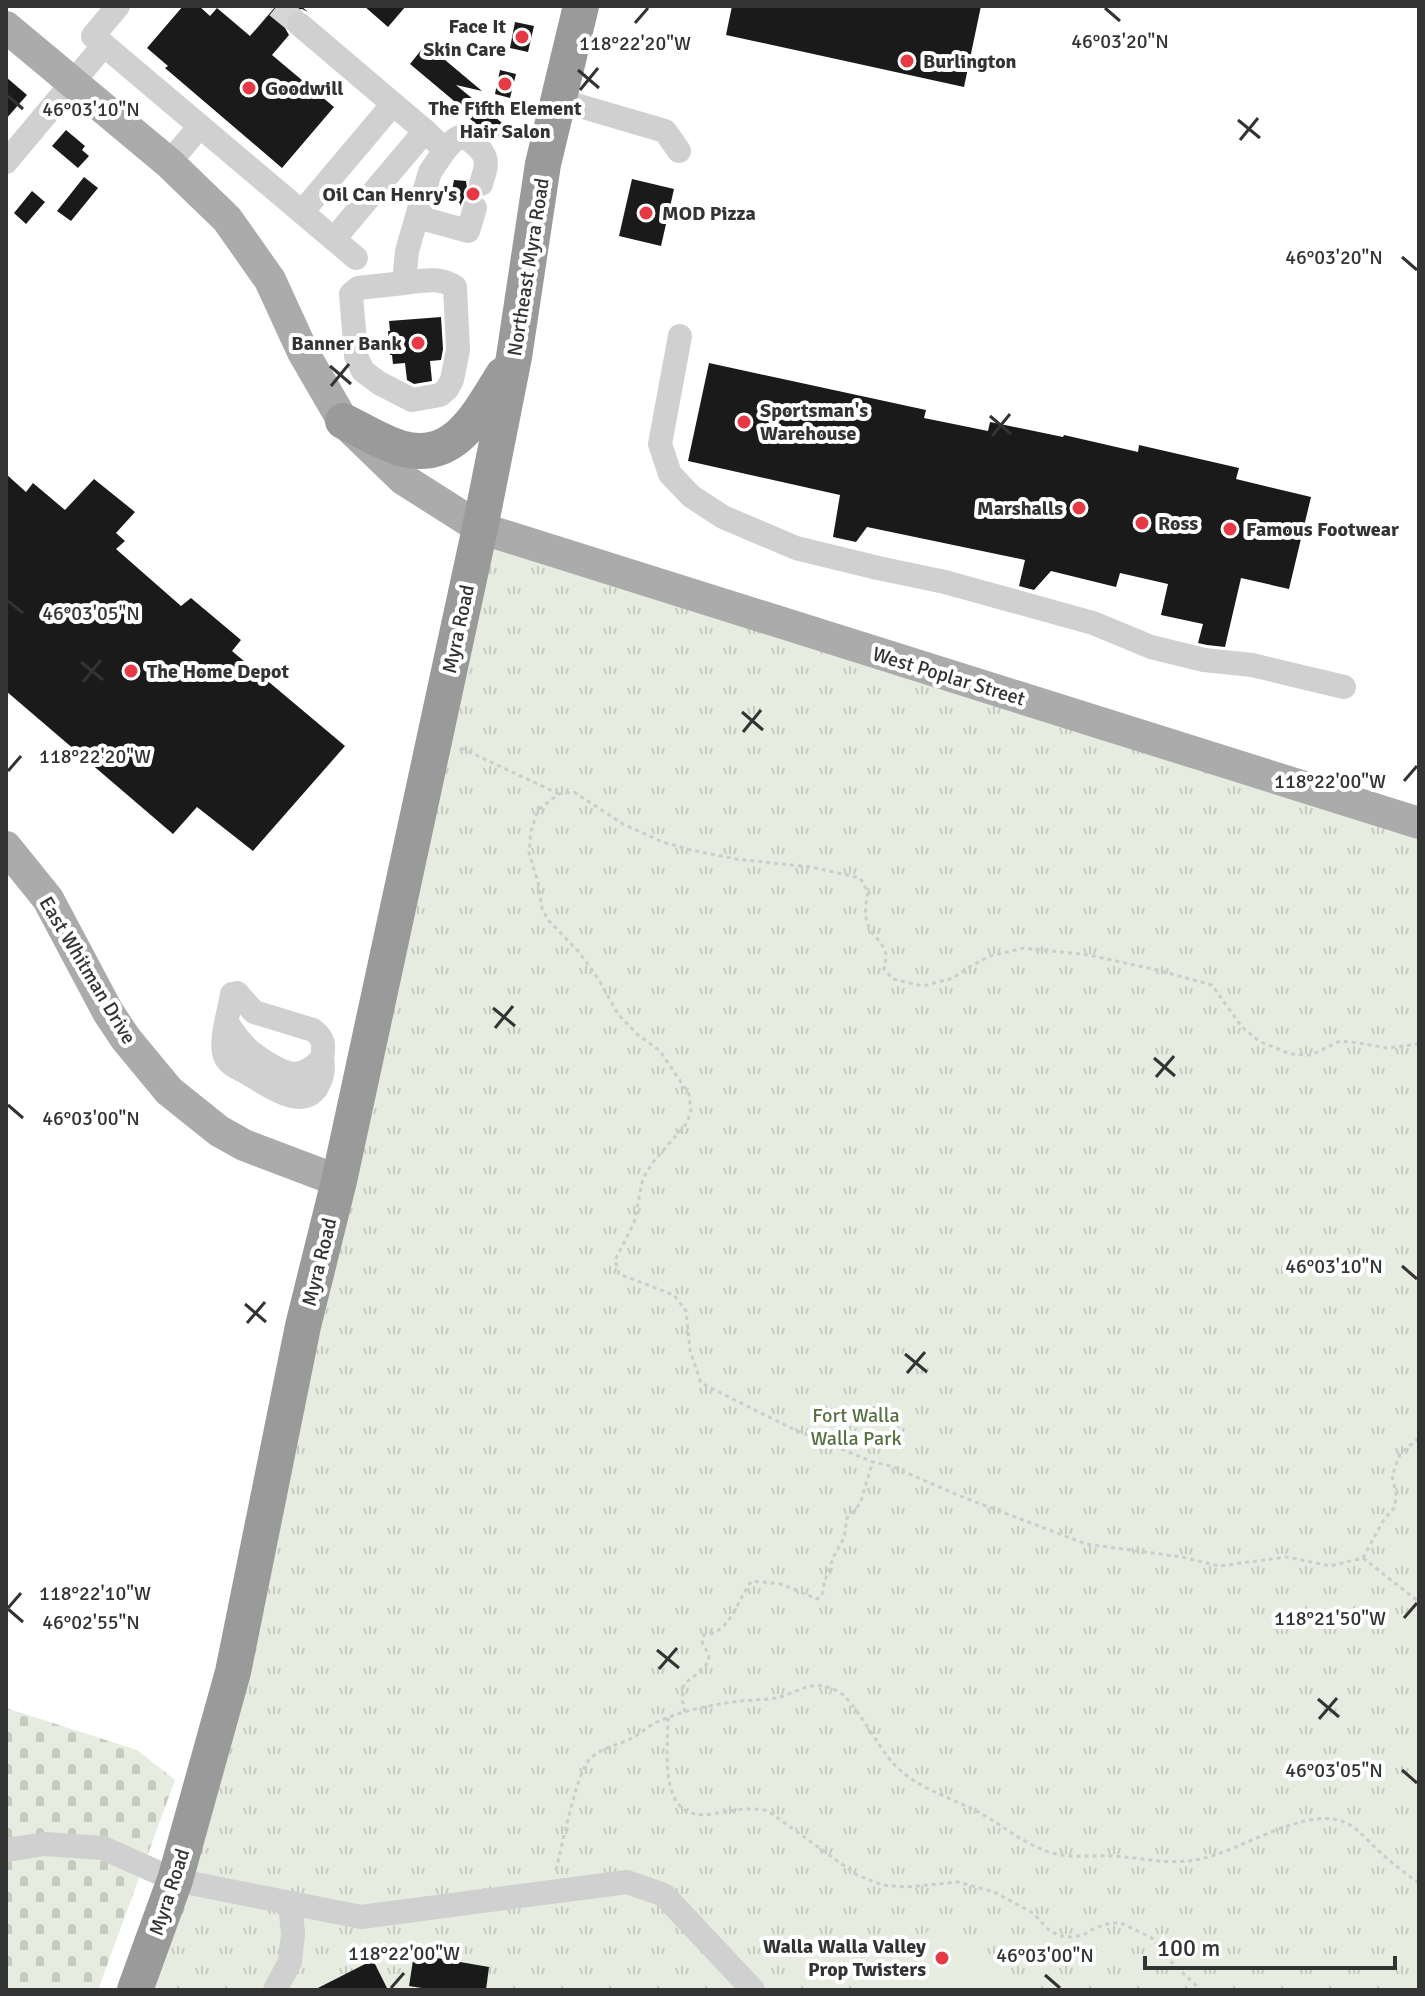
<svg xmlns="http://www.w3.org/2000/svg" width="1425" height="1996" font-family="Signika,sans-serif">
	<style>
		.cemetery { fill: url(#cemetery-stones) }
		.park { fill: url(#park-tufts) }
		.pitch { fill: #e6ecdf }
		.building { fill: #1a1a1a }
		.lines { fill: none; stroke-linecap: round; stroke-linejoin: round }
		.minor-tunnel { stroke: #d6d6d6; stroke-width: 24; stroke-dasharray: 24 12; stroke-linecap: butt }
		.path { stroke: #cdcdcd; stroke-width: 3; stroke-dasharray: 4 4; stroke-linecap: butt }
		.minor { stroke: #d0d0d0; stroke-width: 24 }
		.major { stroke: #ababab; stroke-width: 32 }
		.highway { stroke: #9a9a9a; stroke-width: 36 }
		.ticks { fill: none; stroke: #333; stroke-width: 3 }
		.poi-dot { fill: #e63946; stroke: #fff; stroke-width: 3 }
		.labels { text-anchor: middle; stroke-width: 8; stroke-linejoin: round; paint-order: stroke }
		.poi-label { font-size: 20px; font-weight: bold; fill: #333; stroke: #fff; text-anchor: start }
		.street-label { font-size: 20px; fill: #333; stroke: #fff }
		.park-label { font-size: 20px; fill: #56703f; stroke: #fff }
		.ticks-label { font-size: 20px; text-anchor: middle; fill: #333; stroke: #fff; stroke-width: 8; stroke-linejoin: round; paint-order: stroke }
	</style>
	<defs>
		<pattern id="cemetery-stones" width="16" height="16" patternUnits="userSpaceOnUse" patternTransform="scale(2)"><rect width="16" height="16" fill="#e6ecdf"/><path d="M2 7V4a2 2 0 0 1 4 0v3zM10 15v-3a2 2 0 0 1 4 0v3z" fill="#c6cbc0"/></pattern>
		<pattern id="park-tufts" width="24" height="20" patternUnits="userSpaceOnUse" patternTransform="scale(2)"><rect width="24" height="20" fill="#e6ecdf"/><path d="M3 7l-1-3M5 7V3M7 7l1-3M15 17l-1-3M17 17v-4M19 17l1-3" fill="none" stroke="#c6cbc0"/></pattern>
	</defs>
	<rect width="100%" height="100%" fill="#fff"/>
	<polygon class="cemetery" points="6,1708 137,1750 175,1780 98,1990 6,1990"/>
	<polygon class="park" points="480,528 1419,823 1419,1990 135,1990 175,1880"/>
	<polygon class="pitch" points="931,1926 1019,1990 887,1990"/>
	<g class="building">
		<polygon points="183,6 199,6 210,16 217,8 250,36 276,6 301,6 308,12 302,9 295,10 287,15 284,21 285,28 289,35 272,55 334,107 282,168 165,68 168,66 147,48"/>
		<polygon points="364,6 406,6 388,27"/>
		<polygon points="732,6 981,6 964,87 726,35"/>
		<polygon points="515,22 534,26 528,52 510,48"/>
		<polygon points="426,44 482,91 456,85 507,127 496,140 469,118 472,116 410,64"/>
		<polygon points="500,70 516,74 510,98 495,94"/>
		<polygon points="6,77 27,95 6,119"/>
		<polygon points="66,130 85,146 82,150 89,156 78,168 52,146"/>
		<polygon points="84,177 98,188 71,221 57,211"/>
		<polygon points="632,179 674,189 661,246 619,236"/>
		<polygon points="454,180 466,181 467,188 470,194 464,198 460,206 460,203 450,201"/>
		<polygon points="32,191 45,202 26,224 14,213"/>
		<polygon points="441,317 443,349 441,360 430,361 432,381 414,384 407,380 405,363 393,364 392,355 390,355 388,331 390,331 389,321"/>
		<polygon points="709,363 926,410 924,418 988,431 990,422 1063,437 1064,435 1138,452 1139,445 1239,468 1236,479 1311,497 1289,589 1241,578 1225,647 1207,645 1198,643 1203,624 1161,615 1168,584 1120,573 1116,587 1051,571 1034,590 1019,586 1025,560 867,527 856,542 833,537 840,495 688,461"/>
		<polygon points="6,474 26,492 33,483 65,510 94,479 135,512 116,533 125,541 116,549 181,606 191,598 241,640 232,651 345,746 253,851 197,807 173,834 6,691"/>
		<polygon points="414,1954 489,1967 486,1990 435,1990 409,1986"/>
		<polygon points="373,1960 388,1990 314,1990"/>
	</g>
	<g class="lines">
		<polyline class="minor-tunnel" points="277,6 299,24"/>
		<g class="path">
			<polyline points="461,748 559,794"/>
			<path d="M1419,1044L1387,1048L1359,1043L1340,1041L1311,1055L1290,1054L1259,1041L1241,1026L1212,985L1157,970L1089,955L1024,948L990,956L971,966L953,978L923,986L893,979L884,969C885,964 886,960 886,955C885,946 877,939 872,932C863,920 865,906 868,892L860,878L811,867L736,859L691,850L663,842L623,824L574,792L559,794L538,810L531,831L529,853L538,882L542,908L548,920L579,952L599,980L618,1014L637,1034L660,1051L689,1094L691,1111L687,1123L654,1161L643,1178L634,1223L615,1260L619,1274L674,1295L686,1311L690,1350L701,1383L793,1429L873,1462L891,1466L960,1496L1086,1544L1182,1557L1219,1566L1287,1557L1330,1566L1363,1558L1383,1521L1395,1507L1396,1493L1392,1476L1400,1454L1419,1438"/>
			<polyline points="1363,1558 1419,1602"/>
			<path d="M685,1712L682,1699L684,1684C692,1677 713,1666 708,1653C704,1645 700,1645 704,1635C708,1634 713,1634 717,1631C733,1622 740,1595 752,1581L781,1584L817,1599L821,1596L824,1590V1583L834,1556L844,1538L847,1518L860,1504L872,1464"/>
			<path d="M668,1718C668,1753 657,1823 712,1814C731,1811 749,1806 768,1811L857,1875L882,1885L906,1887L958,1882L994,1892L1033,1913L1049,1930L1060,1936L1072,1937L1083,1935L1093,1929L1110,1923H1121L1152,1938L1167,1958L1201,1990"/>
			<path d="M556,1870C562,1846 576,1775 589,1760C600,1747 618,1746 632,1738C641,1733 648,1726 657,1722C683,1710 712,1705 739,1701C751,1700 764,1700 776,1698C801,1692 812,1677 839,1692C854,1700 878,1747 893,1763C918,1791 956,1798 987,1817C1010,1831 1029,1847 1056,1854C1074,1858 1092,1855 1110,1856C1141,1857 1169,1866 1200,1859C1239,1851 1300,1810 1338,1820C1357,1825 1367,1841 1381,1853C1393,1864 1406,1874 1419,1883"/>
		</g>
		<g class="minor">
			<polyline points="299,24 425,131 334,239"/>
			<polyline points="104,45 93,36 118,6"/>
			<polyline points="559,100 665,131 679,151"/>
			<path d="M445,150C449,146 455,138 460,137C468,136 483,150 485,158C488,166 483,176 481,184"/>
			<polyline points="6,162 104,45 356,258"/>
			<polyline points="169,163 200,126"/>
			<polyline points="302,212 393,104"/>
			<polyline points="417,217 468,231 475,208"/>
			<path d="M404,283C421,281 440,276 455,287L458,350L452,380L447,389L440,395L412,400L379,383L363,371L356,356L351,294L358,288L404,283L407,251L430,172L445,150L425,131"/>
			<polyline points="680,336 660,444 670,474 691,496 723,517 796,548 878,568 945,582 1093,623 1151,647 1204,660 1252,665 1344,687"/>
			<path d="M237,993L254,1012L313,1030C325,1039 324,1046 322,1059"/>
			<path d="M227,1023C232,1030 237,1038 243,1044C252,1055 280,1073 294,1074C305,1074 314,1067 322,1059C324,1068 323,1075 319,1083C306,1114 267,1085 249,1074C241,1069 228,1065 225,1056C219,1042 230,1009 232,994"/>
			<polyline points="6,1850 45,1844 103,1848 175,1880 361,1917 627,1882 664,1895 753,1990"/>
			<polyline points="275,1990 290,1962 293,1934 290,1903"/>
		</g>
		<g class="major">
			<polyline points="6,27 169,163 227,219 270,280 303,352 343,421 403,479 480,528 1419,823"/>
			<polyline points="6,847 48,899 108,1012 126,1039 169,1091 219,1131 244,1145 339,1181"/>
		</g>
		<g class="highway">
			<path d="M343,421C362,430 381,442 400,448C455,464 479,413 503,375"/>
			<polyline points="135,1990 175,1880 233,1672 303,1326 339,1181 480,528 514,357 543,164 581,6"/>
		</g>
	</g>
	<path class="ticks" d="M1105,8L1120,21M635,23L648,8M578,70L599,88M580,90L598,68M8,96L23,109M1238,120L1260,138M1240,140L1258,118M1402,257L1417,270M330,366L351,384M331,386L349,364M990,416L1011,434M992,436L1010,414M8,601L23,613M81,662L103,680M83,682L101,660M742,712L763,730M743,732L761,710M8,771L21,756M1404,781L1417,766M493,1008L515,1026M495,1028L513,1006M1154,1058L1175,1076M1156,1077L1174,1056M8,1105L23,1118M1402,1266L1417,1279M245,1304L266,1322M247,1323L265,1302M905,1354L927,1372M907,1373L925,1352M8,1608L21,1593M8,1609L23,1622M1404,1618L1417,1603M657,1650L679,1668M659,1669L677,1648M1318,1699L1339,1717M1319,1719L1337,1698M1402,1770L1417,1783M1045,1975L1060,1988M391,1988L404,1973"/>
	<g class="poi-dot">
		<circle cx="522" cy="37" r="8"/>
		<circle cx="907" cy="61" r="8"/>
		<circle cx="505" cy="84" r="8"/>
		<circle cx="249" cy="88" r="8"/>
		<circle cx="473" cy="194" r="8"/>
		<circle cx="646" cy="213" r="8"/>
		<circle cx="418" cy="343" r="8"/>
		<circle cx="744" cy="422" r="8"/>
		<circle cx="1079" cy="508" r="8"/>
		<circle cx="1142" cy="523" r="8"/>
		<circle cx="1230" cy="529" r="8"/>
		<circle cx="131" cy="671" r="8"/>
		<circle cx="942" cy="1958" r="8"/>
	</g>
	<g class="labels">
		<g class="poi-label">
			<text x="506" y="33" text-anchor="end">Face It<tspan x="506" dy="23">Skin Care</tspan></text>
			<text x="923" y="68">Burlington</text>
			<text x="265" y="95">Goodwill</text>
			<text x="505" y="115" text-anchor="middle">The Fifth Element<tspan x="505" dy="23">Hair Salon</tspan></text>
			<text x="457" y="201" text-anchor="end">Oil Can Henry's</text>
			<text x="662" y="220">MOD Pizza</text>
			<text x="402" y="350" text-anchor="end">Banner Bank</text>
			<text x="760" y="417">Sportsman's<tspan x="760" dy="23">Warehouse</tspan></text>
			<text x="1063" y="515" text-anchor="end">Marshalls</text>
			<text x="1158" y="530">Ross</text>
			<text x="1246" y="536">Famous Footwear</text>
			<text x="147" y="678">The Home Depot</text>
			<text x="926" y="1953" text-anchor="end">Walla Walla Valley<tspan x="926" dy="23">Prop Twisters</tspan></text>
		</g>
		<g class="street-label">
			<text transform="translate(528 267) rotate(-81)" y="7">Northeast Myra Road</text>
			<text transform="translate(458 629) rotate(-78)" y="7">Myra Road</text>
			<text transform="translate(949 676) rotate(17)" y="7">West Poplar Street</text>
			<text transform="translate(88 970) rotate(59)" y="7">East Whitman Drive</text>
			<text transform="translate(319 1262) rotate(-76)" y="7">Myra Road</text>
			<text transform="translate(169 1892) rotate(-72)" y="7">Myra Road</text>
		</g>
		<g class="park-label">
			<text x="856" y="1422">Fort Walla<tspan x="856" dy="23">Walla Park</tspan></text>
		</g>
	</g>
	<g class="ticks-label">
		<text x="1120" y="48">46°03'20"N</text>
		<text x="635" y="50">118°22'20"W</text>
		<text x="91" y="116">46°03'10"N</text>
		<text x="1334" y="264">46°03'20"N</text>
		<text x="91" y="620">46°03'05"N</text>
		<text x="95" y="763">118°22'20"W</text>
		<text x="1330" y="788">118°22'00"W</text>
		<text x="91" y="1125">46°03'00"N</text>
		<text x="1334" y="1273">46°03'10"N</text>
		<text x="95" y="1600">118°22'10"W</text>
		<text x="1330" y="1625">118°21'50"W</text>
		<text x="91" y="1629">46°02'55"N</text>
		<text x="1334" y="1777">46°03'05"N</text>
		<text x="404" y="1960">118°22'00"W</text>
		<text x="1045" y="1962">46°03'00"N</text>
	</g>
	<rect width="1425" height="1996" fill="none" stroke="#333333" stroke-width="16"/>
	<path d="M1145 1956v12h250v-12" fill="none" stroke="#333333" stroke-width="4"/>
	<text x="1157" y="1956" font-size="24" fill="#333333" stroke="#ffffff" stroke-width="6" paint-order="stroke">100 m</text>
</svg>
